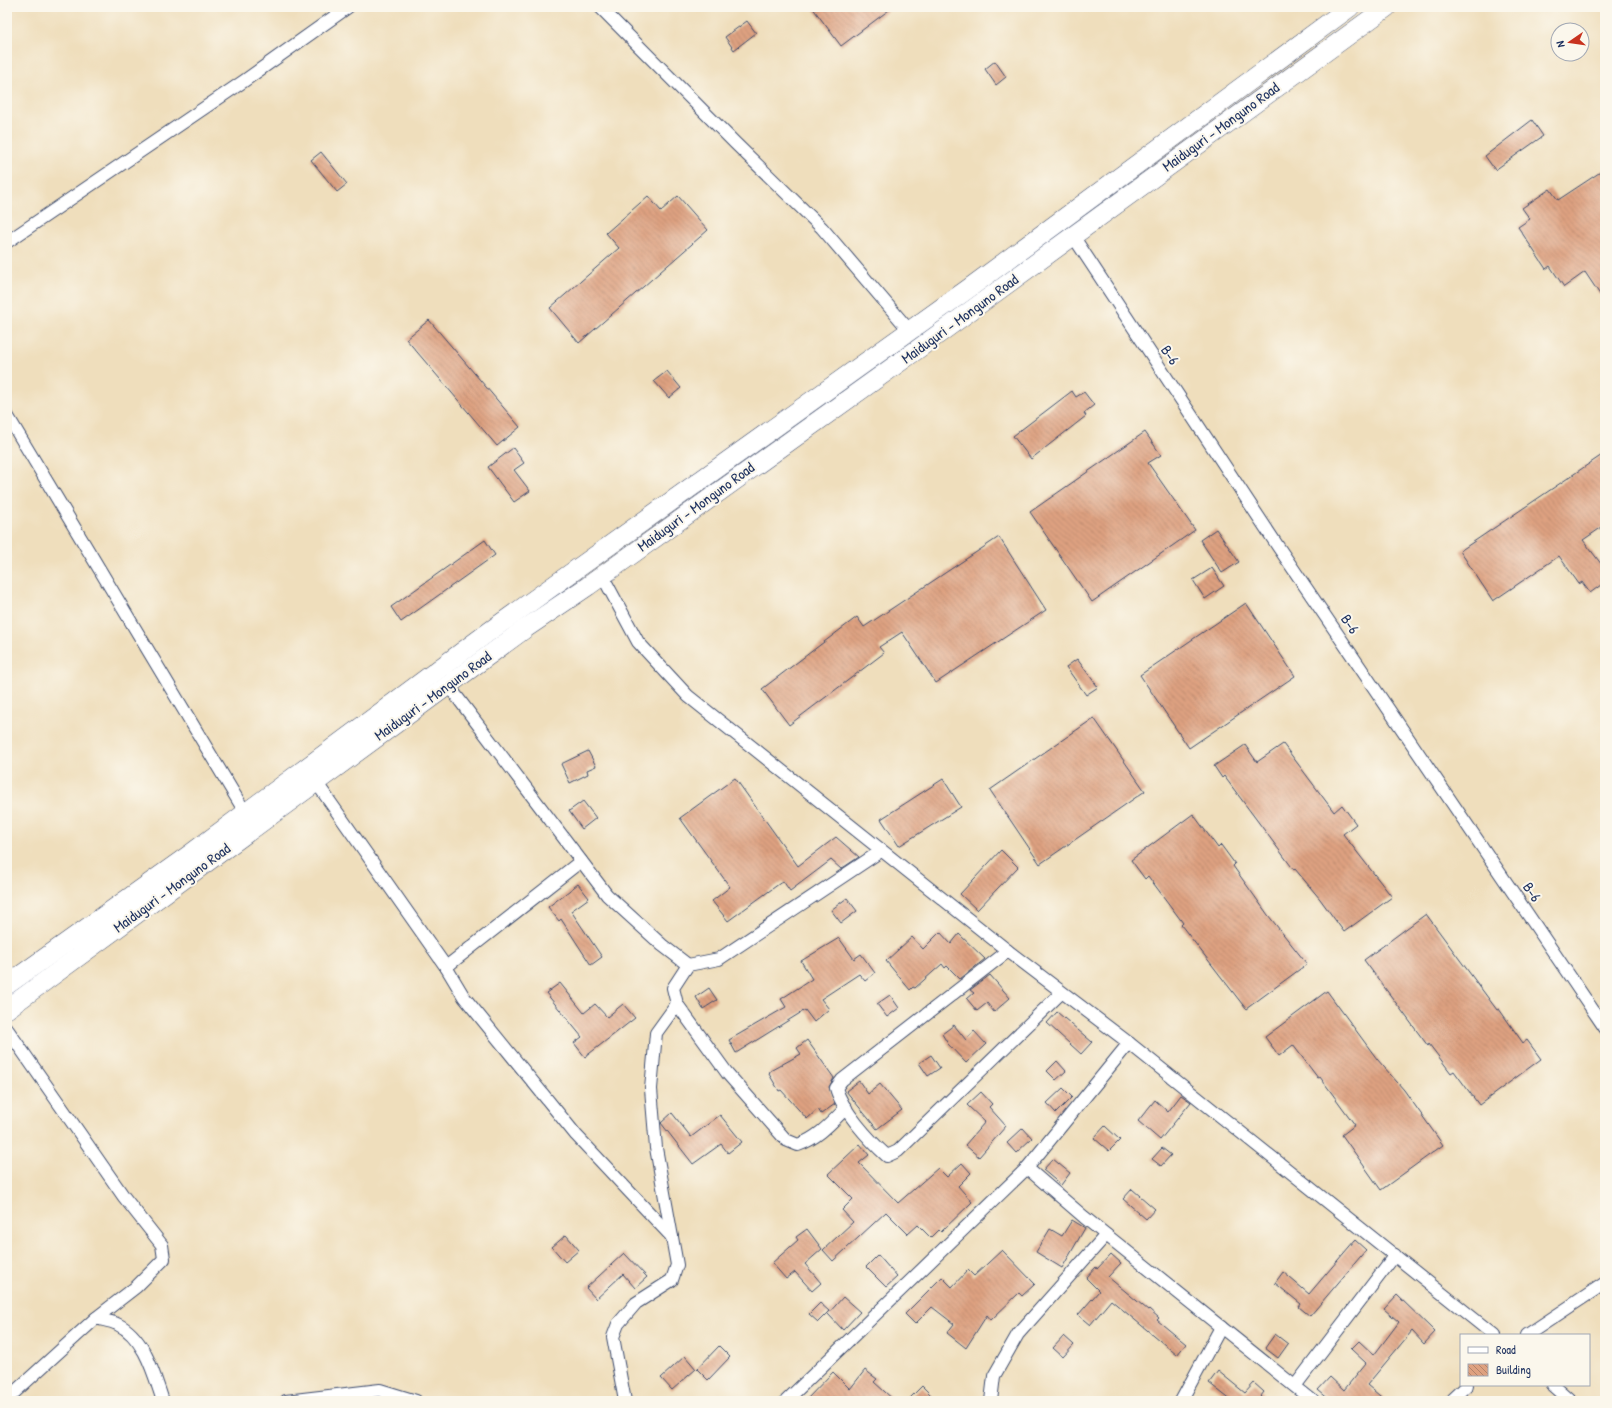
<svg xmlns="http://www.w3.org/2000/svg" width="1612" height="1408" font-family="'Patrick Hand',sans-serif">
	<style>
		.building { fill: url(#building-back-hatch) }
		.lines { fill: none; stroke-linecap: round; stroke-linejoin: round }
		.minor-casing { stroke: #3b496c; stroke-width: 14 }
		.primary-casing { stroke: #3b496c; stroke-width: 20 }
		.minor { stroke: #fff; stroke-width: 12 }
		.primary { stroke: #fff; stroke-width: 19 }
		.labels { text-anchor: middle; stroke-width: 4; stroke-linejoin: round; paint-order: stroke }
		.street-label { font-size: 15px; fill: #1b2f5e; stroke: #fbf7ec }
	</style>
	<defs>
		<pattern id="building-back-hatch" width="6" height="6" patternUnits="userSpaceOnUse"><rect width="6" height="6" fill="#dea180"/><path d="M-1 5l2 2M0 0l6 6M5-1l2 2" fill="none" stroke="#b3846c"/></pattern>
	</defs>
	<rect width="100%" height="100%" fill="#fbf7ec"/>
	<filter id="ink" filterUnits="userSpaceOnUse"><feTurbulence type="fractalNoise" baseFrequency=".025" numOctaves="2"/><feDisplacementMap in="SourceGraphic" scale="8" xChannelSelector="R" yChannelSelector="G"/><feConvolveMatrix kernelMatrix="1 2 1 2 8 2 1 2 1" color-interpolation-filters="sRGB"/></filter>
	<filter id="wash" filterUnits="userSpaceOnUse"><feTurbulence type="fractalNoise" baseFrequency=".012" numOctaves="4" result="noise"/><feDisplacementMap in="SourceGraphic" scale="16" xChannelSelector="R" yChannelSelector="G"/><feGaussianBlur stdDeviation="0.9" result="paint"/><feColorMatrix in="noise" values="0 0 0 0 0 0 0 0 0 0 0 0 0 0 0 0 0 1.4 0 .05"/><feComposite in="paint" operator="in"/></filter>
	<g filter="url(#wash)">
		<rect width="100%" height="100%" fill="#efdebc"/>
		<g id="blocks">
			<g class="building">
				<polygon points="812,7 893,7 841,46"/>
				<polygon points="747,21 756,33 734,50 725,37"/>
				<polygon points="995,61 1006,77 996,85 985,69"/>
				<polygon points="1532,120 1543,136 1495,170 1485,156"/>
				<polygon points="321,152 347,184 337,192 311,160"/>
				<polygon points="1605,169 1605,302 1585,272 1564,287 1550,266 1546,269 1518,227 1530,219 1522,208 1550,189 1558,200"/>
				<polygon points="648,196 661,211 678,196 708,230 579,343 550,308 619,248 606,233"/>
				<polygon points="429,320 520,427 497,446 406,339"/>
				<polygon points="667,371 681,388 669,398 654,381"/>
				<polygon points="1072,391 1076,397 1084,392 1094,405 1084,413 1086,416 1031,459 1013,436"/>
				<polygon points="1145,432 1161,455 1148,463 1195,530 1092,602 1030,512"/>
				<polygon points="513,448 524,463 514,470 530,491 514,502 488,467"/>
				<polygon points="1605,453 1605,525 1583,540 1605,569 1605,582 1590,593 1582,582 1579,584 1559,556 1493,601 1460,551"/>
				<polygon points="1216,529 1239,562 1222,573 1200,540"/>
				<polygon points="999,537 1046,610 936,683 902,632 879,647 884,653 789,725 762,689 857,617 864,627"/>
				<polygon points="485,540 495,555 401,622 391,607"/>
				<polygon points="1212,568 1224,586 1205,599 1193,580"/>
				<polygon points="1246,603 1295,676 1189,748 1140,675"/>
				<polygon points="1077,659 1098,687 1086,695 1066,667"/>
				<polygon points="1094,718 1145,791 1040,864 990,790"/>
				<polygon points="1283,744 1334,812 1342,805 1356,824 1343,834 1392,897 1344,932 1320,899 1295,869 1294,870 1224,776 1222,778 1214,766 1245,745 1257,762"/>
				<polygon points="588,751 596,766 587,770 588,774 570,783 561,764"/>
				<polygon points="735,778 798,866 836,837 859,857 841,869 831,860 790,891 783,881 728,921 712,901 730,887 680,818"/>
				<polygon points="943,779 961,807 899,846 881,819"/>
				<polygon points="583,801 596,818 582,829 569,811"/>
				<polygon points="1193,814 1218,848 1221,845 1235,864 1233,866 1268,915 1307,964 1246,1009 1181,925 1183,923 1148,876 1145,879 1131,860"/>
				<polygon points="1001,850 1018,867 977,910 960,894"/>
				<polygon points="578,884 589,898 571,911 602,957 591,965 561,919 559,921 548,907"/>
				<polygon points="847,898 857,911 841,923 831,910"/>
				<polygon points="1426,914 1497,1010 1499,1009 1523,1043 1527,1040 1541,1059 1479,1105 1454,1071 1451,1073 1429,1044 1428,1046 1364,960"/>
				<polygon points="940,932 951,944 959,934 985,959 960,979 947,966 945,968 942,964 915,988 913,987 910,990 886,961 912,937 923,949"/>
				<polygon points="839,938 854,959 861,954 875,973 865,981 859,974 821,999 829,1009 814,1022 805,1010 736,1053 729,1040 786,1007 781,999 812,979 801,961"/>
				<polygon points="990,975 1010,998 994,1012 987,1003 977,1011 967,999 974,993 970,990"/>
				<polygon points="560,983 584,1013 595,1004 607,1017 623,1004 635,1018 585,1057 574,1043 582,1037 546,993"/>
				<polygon points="709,988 717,1000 703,1009 696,997"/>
				<polygon points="1327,991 1377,1059 1404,1090 1443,1145 1381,1190 1342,1135 1355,1125 1320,1077 1318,1078 1293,1045 1279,1056 1265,1037"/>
				<polygon points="890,995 899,1008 887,1017 877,1004"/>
				<polygon points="1057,1012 1092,1042 1081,1054 1047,1023"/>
				<polygon points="954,1025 966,1040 974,1031 986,1044 966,1063 948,1044 942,1034"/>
				<polygon points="807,1040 834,1078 829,1087 835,1104 821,1114 818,1109 807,1119 781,1090 779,1091 769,1074 770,1071 801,1054 797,1048"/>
				<polygon points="931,1055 940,1068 928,1076 919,1063"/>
				<polygon points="1057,1061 1066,1071 1056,1080 1047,1071"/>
				<polygon points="859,1081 868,1094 880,1084 902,1110 877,1129 846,1091"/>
				<polygon points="1063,1088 1072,1097 1056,1113 1047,1103"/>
				<polygon points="981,1092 992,1104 989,1107 1006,1126 979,1157 965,1145 985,1122 967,1105"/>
				<polygon points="1181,1095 1191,1102 1160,1140 1138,1121 1155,1100 1168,1112"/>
				<polygon points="672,1113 691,1137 720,1115 742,1142 728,1153 721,1144 693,1164 661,1123"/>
				<polygon points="1105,1126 1120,1140 1109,1151 1094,1138"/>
				<polygon points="1023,1128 1032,1138 1016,1153 1007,1143"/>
				<polygon points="860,1144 869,1155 859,1163 898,1203 938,1168 947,1177 962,1163 971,1173 958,1186 972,1202 941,1232 939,1230 931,1238 918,1225 908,1234 886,1212 833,1261 823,1250 853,1222 842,1210 853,1199 828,1174"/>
				<polygon points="1162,1148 1171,1155 1161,1166 1152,1159"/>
				<polygon points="1053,1159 1070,1173 1061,1185 1043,1170"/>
				<polygon points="1132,1189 1155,1209 1146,1219 1123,1199"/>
				<polygon points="1072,1220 1085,1228 1062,1268 1036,1252 1050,1229 1062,1236"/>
				<polygon points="807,1229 822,1249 805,1264 821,1283 812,1291 795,1272 786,1279 772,1263 798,1240 796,1237"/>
				<polygon points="566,1235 579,1250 565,1262 552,1247"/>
				<polygon points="1355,1240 1366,1250 1310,1316 1299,1307 1301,1304 1275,1283 1283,1272 1309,1294"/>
				<polygon points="1002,1250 1035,1284 1022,1296 1019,1293 991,1320 987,1315 966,1348 947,1333 954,1324 932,1307 915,1324 905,1314 942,1277 952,1287 968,1270 974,1276"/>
				<polygon points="624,1253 647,1277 635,1288 623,1274 596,1299 586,1288"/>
				<polygon points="1111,1254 1121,1263 1108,1277 1148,1310 1149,1309 1159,1318 1157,1320 1186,1344 1177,1355 1111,1300 1090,1325 1078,1315 1099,1291 1086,1278 1096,1267 1097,1269"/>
				<polygon points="878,1255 897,1277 886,1287 866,1267"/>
				<polygon points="1397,1295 1435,1332 1424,1344 1412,1331 1367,1385 1386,1401 1331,1401 1318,1390 1330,1377 1344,1390 1366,1363 1351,1349 1359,1341 1374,1355 1399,1322 1384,1309"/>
				<polygon points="843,1297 860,1312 843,1330 828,1314"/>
				<polygon points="820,1303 829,1311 818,1322 809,1314"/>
				<polygon points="1275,1334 1288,1344 1278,1358 1265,1348"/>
				<polygon points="1064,1336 1074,1345 1063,1357 1053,1348"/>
				<polygon points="719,1346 730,1357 708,1380 697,1369"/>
				<polygon points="685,1356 696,1369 672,1390 661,1378"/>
				<polygon points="865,1370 877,1379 874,1382 895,1401 805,1401 833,1372 850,1389"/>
				<polygon points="1218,1371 1245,1393 1254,1383 1264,1392 1257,1401 1232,1401 1209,1383"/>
				<polygon points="922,1386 937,1401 907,1401"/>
			</g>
		</g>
	</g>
	<g filter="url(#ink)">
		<use href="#blocks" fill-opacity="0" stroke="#3b496c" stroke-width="1"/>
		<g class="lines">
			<g class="minor-casing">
				<g id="minor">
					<polyline points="600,7 735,143 822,228 909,330"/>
					<polyline points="1073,236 1279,548 1605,1028"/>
					<polyline points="7,242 244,81 348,7"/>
					<polyline points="7,415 245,812"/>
					<polyline points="602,575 638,642 688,696 1008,951 1129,1043 1494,1335"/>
					<polyline points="448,685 607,895 662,945 688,965"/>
					<polyline points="316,782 446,967 464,997 576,1135 672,1237"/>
					<path d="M1008,951L842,1080L836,1088C842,1110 869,1140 887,1156L898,1151L1061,993"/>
					<polyline points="446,967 581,861"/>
					<polyline points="7,1029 124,1197 162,1245 164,1259 136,1287 96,1318 7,1399"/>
					<path d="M846,1108C831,1123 818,1138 798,1145L786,1140L727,1073L677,1004L673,988L688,965L719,959L881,851"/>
					<polyline points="1027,1168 1084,1217 1313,1401"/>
					<path d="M96,1318C102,1320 111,1321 117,1324C145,1337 154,1375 163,1401"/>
					<polyline points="1527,1335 1605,1283"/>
					<polyline points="1553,1385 1571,1401"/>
					<polyline points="1295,1386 1395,1255"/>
					<polyline points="286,1401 380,1390 416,1401"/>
					<polyline points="625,1401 613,1337 618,1324 636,1303 672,1280 677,1265 656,1148 651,1089 656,1033 677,1004"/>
					<polyline points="786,1401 1027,1168 1129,1043"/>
					<polyline points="991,1401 994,1376 1018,1334 1106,1235"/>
					<polyline points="1181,1401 1221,1327"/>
					<polyline points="1450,1401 1467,1385"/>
				</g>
			</g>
			<g class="primary-casing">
				<g id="primary">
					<polyline points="7,985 189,855 490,631 968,289 1350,7"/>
					<polyline points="7,1009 526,628 588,586 918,349 1387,7"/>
				</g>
			</g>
			<use href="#minor" class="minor"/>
			<use href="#primary" class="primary"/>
		</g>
	</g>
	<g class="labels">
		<g class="street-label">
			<text transform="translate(1221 127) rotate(-36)" y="5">Maiduguri - Monguno Road</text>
			<text transform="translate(960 319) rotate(-36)" y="5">Maiduguri - Monguno Road</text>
			<text transform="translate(1170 355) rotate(56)" y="5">B-6</text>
			<text transform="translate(696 507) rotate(-36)" y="5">Maiduguri - Monguno Road</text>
			<text transform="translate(1350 624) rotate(56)" y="5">B-6</text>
			<text transform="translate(433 696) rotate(-36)" y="5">Maiduguri - Monguno Road</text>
			<text transform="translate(172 888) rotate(-36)" y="5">Maiduguri - Monguno Road</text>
			<text transform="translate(1532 892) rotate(56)" y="5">B-6</text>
		</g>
	</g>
	<rect width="1612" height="1408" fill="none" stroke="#fbf7ec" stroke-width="24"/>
	<rect x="1460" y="1334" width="130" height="52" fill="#fbf7ec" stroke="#a1a7b3"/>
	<rect x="1468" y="1347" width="20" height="6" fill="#ffffff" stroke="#a1a7b3"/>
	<text x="1496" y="1354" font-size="12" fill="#1b2f5e">Road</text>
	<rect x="1468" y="1364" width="20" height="12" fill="url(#building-back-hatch)" stroke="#a1a7b3"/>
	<text x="1496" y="1374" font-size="12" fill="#1b2f5e">Building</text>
	<g transform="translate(1570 42) rotate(257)"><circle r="19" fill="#fbf7ec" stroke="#a1a7b3"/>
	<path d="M0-3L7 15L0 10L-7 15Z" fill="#c8321e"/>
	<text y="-6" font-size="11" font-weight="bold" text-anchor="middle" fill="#1b2f5e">N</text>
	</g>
</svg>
